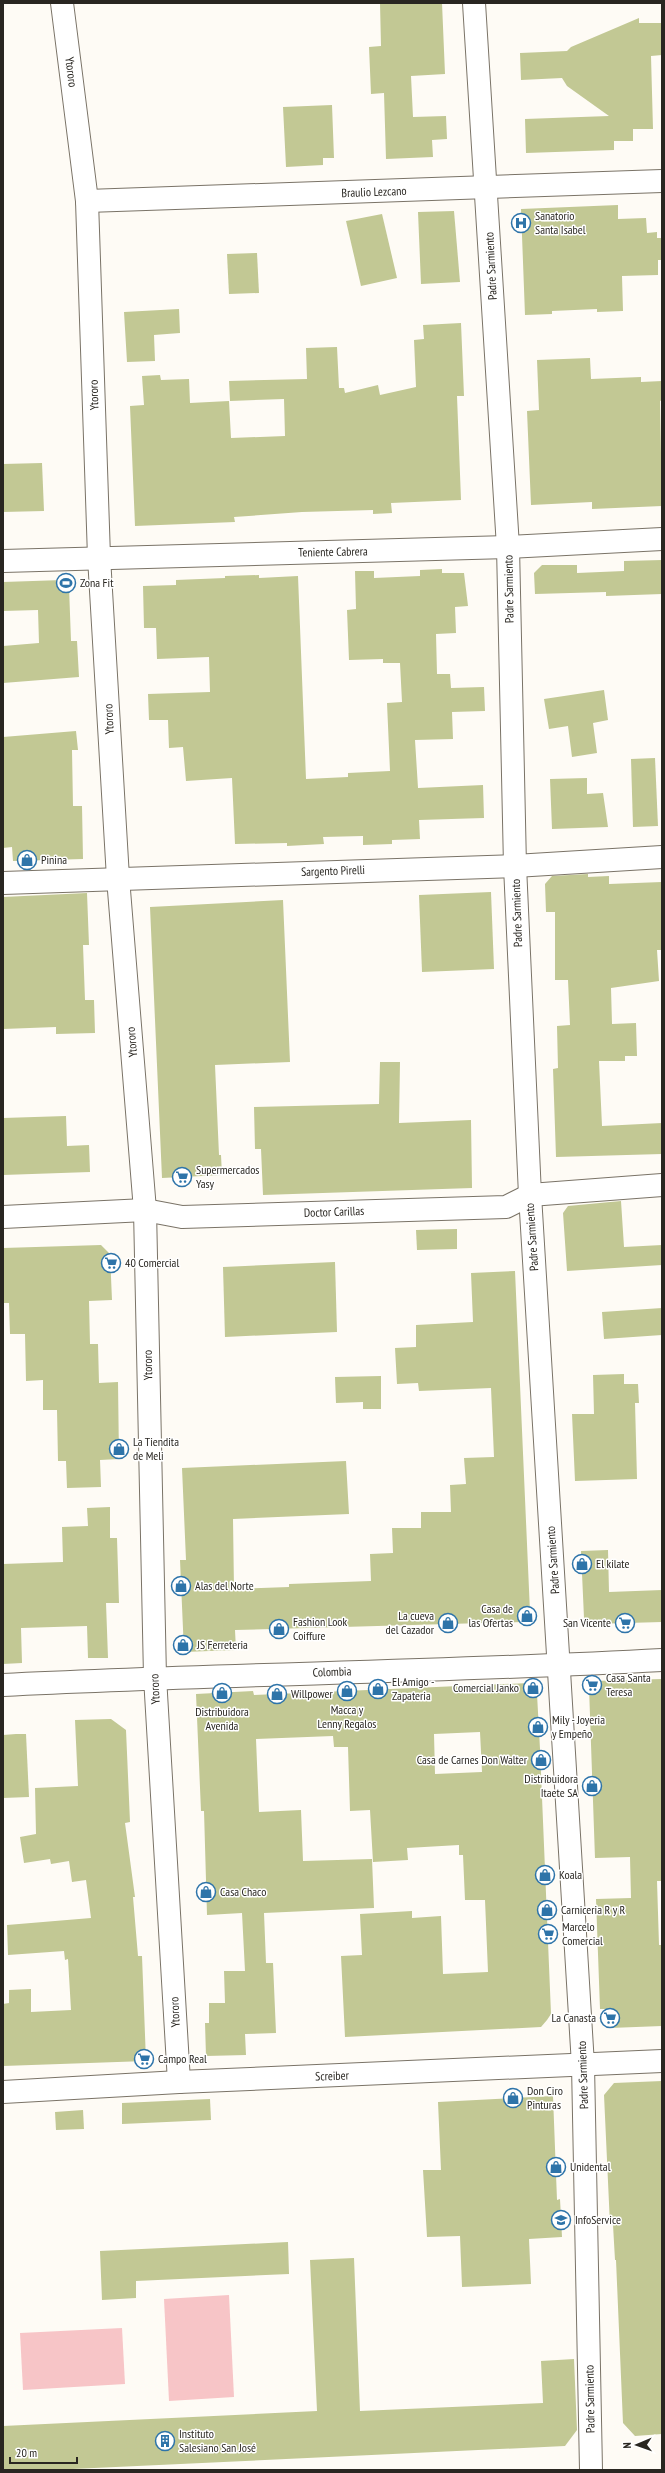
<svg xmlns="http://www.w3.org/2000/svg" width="665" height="2473" font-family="'PT Sans Narrow',sans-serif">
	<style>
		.green { fill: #f7c5c7 }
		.building { fill: #c2c894; fill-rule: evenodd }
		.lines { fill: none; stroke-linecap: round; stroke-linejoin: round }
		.minor-casing { stroke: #7a7367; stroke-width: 24 }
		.minor { stroke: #fff; stroke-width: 22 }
		.labels { text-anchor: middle; stroke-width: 3; stroke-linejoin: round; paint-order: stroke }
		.street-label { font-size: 12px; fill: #292621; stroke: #fff }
		.poi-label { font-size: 12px; fill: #292621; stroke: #fff; text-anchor: start }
	</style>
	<rect width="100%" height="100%" fill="#fefbf5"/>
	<g class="green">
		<polygon points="229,2295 234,2397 169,2401 164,2299"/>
		<polygon points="122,2328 125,2384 23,2390 20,2333"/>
	</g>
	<g class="building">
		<polygon points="380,3 442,3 445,74 411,76 413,117 446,116 447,139 432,140 433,157 386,159 384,93 371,94 369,47 381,46"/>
		<polygon points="639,18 639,23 662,23 662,55 651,56 653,129 633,129 633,141 614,141 614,150 526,153 525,119 609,116 567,86 562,78 521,80 520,53 567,51 571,47"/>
		<polygon points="332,105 334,158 323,158 323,165 286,167 283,107"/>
		<polygon points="618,205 618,219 646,218 647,233 657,232 657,238 662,238 662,260 658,260 658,275 622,276 623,311 597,312 597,309 552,311 552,314 525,315 521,209"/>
		<polygon points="454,211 460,282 421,284 418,212"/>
		<polygon points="382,214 397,278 361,286 346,221"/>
		<polygon points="257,253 259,293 229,294 227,254"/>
		<polygon points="179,309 180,333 154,335 155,361 127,362 124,312"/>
		<polygon points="461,323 464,396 457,396 461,500 391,503 392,513 373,514 373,510 302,512 234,517 235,522 135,526 130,406 144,405 142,376 160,375 161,380 189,379 190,403 229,401 231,438 285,436 284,399 230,401 229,381 307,379 306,348 337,347 339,388 344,388 345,393 378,385 380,395 416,387 414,340 424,339 423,325"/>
		<polygon points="590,358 591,379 641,377 641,382 662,381 662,400 660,401 662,506 592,509 592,502 531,505 527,411 539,410 537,360"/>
		<polygon points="42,463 44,511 3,512 3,464"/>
		<polygon points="662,560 662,594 606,596 606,592 535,594 534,573 542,565 577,565 577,573 624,571 624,561"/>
		<polygon points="442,569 442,573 464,573 468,606 455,607 456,633 436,634 437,674 450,674 451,688 484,687 485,711 452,712 453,739 415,740 418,788 483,785 484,818 419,820 420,839 392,840 392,844 363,845 363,836 323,837 324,844 287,846 287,843 235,844 232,778 186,781 183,747 169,748 168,720 149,720 148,694 210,692 209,657 157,659 156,628 144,628 143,586 176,585 176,580 225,578 225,576 259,575 259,578 298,576 306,779 348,777 348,773 390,771 387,703 402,702 400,663 383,663 383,659 349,660 347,610 356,609 355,571 374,571 374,578 420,576 420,570"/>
		<polygon points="63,580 69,587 71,641 77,641 79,677 3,683 3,646 39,643 38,610 3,611 3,582"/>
		<polygon points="604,690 608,720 593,723 597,753 572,757 568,726 549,729 544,699"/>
		<polygon points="76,731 78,750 72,750 73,806 82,806 83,859 13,861 12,847 3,848 3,737"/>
		<polygon points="655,758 658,826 633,827 631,759"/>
		<polygon points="587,778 587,794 603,793 608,827 552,829 550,779"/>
		<polygon points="588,874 588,877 609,876 609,884 662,882 662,950 657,950 659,981 611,988 612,1024 636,1023 637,1056 625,1056 625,1061 599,1061 602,1126 662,1123 662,1154 556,1157 553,1069 558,1068 557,1026 570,1025 568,980 555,980 555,912 546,912 545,884 552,876"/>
		<polygon points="491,892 494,969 422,972 419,895"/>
		<polygon points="87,893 89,945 83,945 85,1000 94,1000 95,1033 56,1034 56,1027 3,1029 3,897"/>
		<polygon points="283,900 290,1062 215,1065 219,1155 221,1155 222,1175 162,1178 150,907"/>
		<polygon points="380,1062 400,1062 399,1123 471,1120 472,1188 263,1195 261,1149 255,1149 254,1107 379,1104"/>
		<polygon points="66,1116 67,1146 89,1145 90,1172 3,1175 3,1118"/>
		<polygon points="621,1201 624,1247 662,1245 662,1265 567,1271 563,1213 568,1206"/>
		<polygon points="457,1229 457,1249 417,1250 416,1230"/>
		<polygon points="101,1245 110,1254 112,1300 89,1301 90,1344 98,1344 99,1383 118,1382 119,1459 100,1460 101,1487 67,1488 66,1461 58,1461 57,1410 43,1410 43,1380 26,1381 25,1334 10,1334 9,1303 3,1303 3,1248"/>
		<polygon points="335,1262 337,1332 225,1337 223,1267"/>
		<polygon points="515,1271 530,1612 522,1622 235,1630 236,1650 184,1652 180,1560 186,1560 182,1468 346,1461 349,1514 233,1519 234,1589 289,1587 289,1584 371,1581 370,1554 393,1553 392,1528 421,1528 421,1512 451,1512 450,1485 466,1484 464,1458 494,1457 491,1388 419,1391 418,1383 397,1384 395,1348 416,1347 416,1325 473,1322 471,1273"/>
		<polygon points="662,1308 662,1335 604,1339 602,1312"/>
		<polygon points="624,1374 624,1384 638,1384 639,1403 635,1403 637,1479 575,1481 572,1414 594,1414 593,1375"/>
		<polygon points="381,1376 381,1409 363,1409 363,1402 336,1403 335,1377"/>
		<polygon points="110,1507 110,1538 117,1538 119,1603 106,1603 108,1658 88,1658 87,1626 21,1628 22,1663 3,1664 3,1564 63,1562 62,1527 88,1526 87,1508"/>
		<polygon points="608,1550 609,1592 662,1590 662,1622 591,1624 584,1618 581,1551"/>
		<polygon points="662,1679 662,1881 657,1881 659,1945 662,1945 662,2026 610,2028 610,2009 600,2009 596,1899 631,1898 630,1857 595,1858 589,1687 594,1681"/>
		<path d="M529,1683L537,1694L540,1749L551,2014L547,2020L541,2027L345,2037L341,1956L362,1955L360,1914L412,1911V1918L441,1916L443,1974L488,1972L485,1900H465L463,1855H459V1845L407,1848L408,1860L373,1862L370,1810L350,1811L348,1747H334L333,1736L256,1739L259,1812L301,1810L303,1861L372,1859L374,1908L264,1913L266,1963H273L276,2033L245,2034L246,2055L206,2056L205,2023H209V2003H225L224,1971H245L242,1913L207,1915L204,1811H201L196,1694L253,1691L254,1695ZM480,1732L482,1772L435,1774L434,1734Z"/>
		<polygon points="111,1719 126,1730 130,1822 125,1823 135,1897 133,1897 138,1956 142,1956 146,2061 3,2066 3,2004 9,2003 9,1990 31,1989 31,2012 71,2010 68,1959 65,1960 64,1951 8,1955 7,1925 91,1918 86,1880 72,1882 69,1861 51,1864 50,1859 24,1863 20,1837 36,1834 35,1788 78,1786 75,1720"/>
		<polygon points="16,1734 26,1734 29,1797 3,1798 3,1735"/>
		<polygon points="662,2081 662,2434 635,2436 623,2423 616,2260 615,2260 613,2225 610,2225 604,2095 614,2083"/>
		<polygon points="553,2096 557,2200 560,2199 562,2237 529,2239 531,2284 462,2287 460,2236 427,2237 423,2170 441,2170 438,2102"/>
		<polygon points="210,2099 211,2120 122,2124 122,2103"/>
		<polygon points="83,2110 84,2129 56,2130 55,2112"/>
		<polygon points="288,2242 289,2274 136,2281 136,2298 102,2300 100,2251"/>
		<polygon points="354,2258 360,2411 543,2403 541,2361 574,2359 577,2430 565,2446 51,2470 3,2470 3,2426 317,2411 310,2260"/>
	</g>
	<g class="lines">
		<g class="minor-casing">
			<g id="minor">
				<polyline points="62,3 87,201 99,557 118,878 145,1210 155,1677 179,2082"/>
				<polyline points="474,3 508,547 515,866 530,1195 583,2065 591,2470"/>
				<polyline points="87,201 662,181"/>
				<polyline points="3,561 508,547 662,539"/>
				<polyline points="3,883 515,866 662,857"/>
				<polyline points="3,1217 145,1210 182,1217 506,1207 530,1195 662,1185"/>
				<path d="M3,1685C223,1674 443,1672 662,1660"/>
				<polyline points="3,2092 179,2082 662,2061"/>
			</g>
		</g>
		<use href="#minor" class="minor"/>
	</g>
	<defs>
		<g id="hospital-ring" transform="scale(1)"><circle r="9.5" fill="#fff" stroke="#2e74a9" stroke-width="1.5"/><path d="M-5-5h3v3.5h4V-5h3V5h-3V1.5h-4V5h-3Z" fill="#2e74a9"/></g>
		<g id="stadium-ring" transform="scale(1)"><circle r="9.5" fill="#fff" stroke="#2e74a9" stroke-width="1.5"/><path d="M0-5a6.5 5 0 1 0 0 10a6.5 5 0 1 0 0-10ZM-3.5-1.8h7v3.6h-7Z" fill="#2e74a9"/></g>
		<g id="shop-ring" transform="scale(1)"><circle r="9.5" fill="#fff" stroke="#2e74a9" stroke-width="1.5"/><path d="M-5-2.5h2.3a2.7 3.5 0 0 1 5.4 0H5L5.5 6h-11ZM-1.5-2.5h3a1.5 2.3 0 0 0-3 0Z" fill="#2e74a9"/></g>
		<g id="supermarket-ring" transform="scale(1)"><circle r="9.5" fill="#fff" stroke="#2e74a9" stroke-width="1.5"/><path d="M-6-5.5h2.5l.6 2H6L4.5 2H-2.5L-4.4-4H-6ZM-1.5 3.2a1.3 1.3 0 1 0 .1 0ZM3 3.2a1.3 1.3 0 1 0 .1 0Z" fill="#2e74a9"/></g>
		<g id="school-ring" transform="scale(1)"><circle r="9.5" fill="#fff" stroke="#2e74a9" stroke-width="1.5"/><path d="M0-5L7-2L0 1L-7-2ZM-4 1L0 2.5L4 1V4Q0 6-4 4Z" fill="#2e74a9"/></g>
		<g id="building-ring" transform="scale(1)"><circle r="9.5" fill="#fff" stroke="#2e74a9" stroke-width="1.5"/><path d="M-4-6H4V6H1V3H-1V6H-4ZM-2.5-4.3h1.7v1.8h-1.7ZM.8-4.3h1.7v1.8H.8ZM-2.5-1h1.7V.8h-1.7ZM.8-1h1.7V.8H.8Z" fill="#2e74a9"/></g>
	</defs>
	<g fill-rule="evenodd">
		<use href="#hospital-ring" x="521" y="223"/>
		<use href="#stadium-ring" x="66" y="583"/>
		<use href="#shop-ring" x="27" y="860"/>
		<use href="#supermarket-ring" x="182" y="1177"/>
		<use href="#supermarket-ring" x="111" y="1263"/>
		<use href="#shop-ring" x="119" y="1449"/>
		<use href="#shop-ring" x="582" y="1564"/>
		<use href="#shop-ring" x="181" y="1586"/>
		<use href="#shop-ring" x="527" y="1616"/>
		<use href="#shop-ring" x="448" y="1623"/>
		<use href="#supermarket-ring" x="625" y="1623"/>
		<use href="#shop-ring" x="279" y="1629"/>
		<use href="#shop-ring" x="183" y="1645"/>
		<use href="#supermarket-ring" x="592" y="1685"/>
		<use href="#shop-ring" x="533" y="1688"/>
		<use href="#shop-ring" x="378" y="1689"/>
		<use href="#shop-ring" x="347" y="1691"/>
		<use href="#shop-ring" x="222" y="1693"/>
		<use href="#shop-ring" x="277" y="1694"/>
		<use href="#shop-ring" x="538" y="1727"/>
		<use href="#shop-ring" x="541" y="1760"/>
		<use href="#shop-ring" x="592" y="1786"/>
		<use href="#shop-ring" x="545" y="1875"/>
		<use href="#shop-ring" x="206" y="1892"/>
		<use href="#shop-ring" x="547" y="1910"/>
		<use href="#supermarket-ring" x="548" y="1934"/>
		<use href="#supermarket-ring" x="610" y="2018"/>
		<use href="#supermarket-ring" x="144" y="2059"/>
		<use href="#shop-ring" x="513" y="2098"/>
		<use href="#shop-ring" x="556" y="2167"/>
		<use href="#school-ring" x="561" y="2220"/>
		<use href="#building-ring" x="165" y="2441"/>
	</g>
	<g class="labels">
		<g class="street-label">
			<text transform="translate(71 72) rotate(83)" y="4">Ytororo</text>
			<text transform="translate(374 192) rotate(-2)" y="4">Braulio Lezcano</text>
			<text transform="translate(491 266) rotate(-93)" y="4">Padre Sarmiento</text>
			<text transform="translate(94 395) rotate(-92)" y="4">Ytororo</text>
			<text transform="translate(333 552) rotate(-1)" y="4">Teniente Cabrera</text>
			<text transform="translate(509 589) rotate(-91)" y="4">Padre Sarmiento</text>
			<text transform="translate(109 719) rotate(-93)" y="4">Ytororo</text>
			<text transform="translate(333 871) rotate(-2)" y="4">Sargento Pirelli</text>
			<text transform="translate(517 913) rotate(-92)" y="4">Padre Sarmiento</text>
			<text transform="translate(132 1042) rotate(-95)" y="4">Ytororo</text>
			<text transform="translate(334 1212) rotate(-2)" y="4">Doctor Carillas</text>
			<text transform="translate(532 1237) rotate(-94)" y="4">Padre Sarmiento</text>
			<text transform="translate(148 1365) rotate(-91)" y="4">Ytororo</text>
			<text transform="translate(553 1560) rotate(-94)" y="4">Padre Sarmiento</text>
			<text transform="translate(332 1672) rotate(-2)" y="4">Colombia</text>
			<text transform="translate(155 1689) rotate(-93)" y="4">Ytororo</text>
			<text transform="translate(175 2012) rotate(-93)" y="4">Ytororo</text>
			<text transform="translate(583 2075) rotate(-92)" y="4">Padre Sarmiento</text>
			<text transform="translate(332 2076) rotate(-2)" y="4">Screiber</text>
			<text transform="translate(590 2399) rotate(-91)" y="4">Padre Sarmiento</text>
		</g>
		<g class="poi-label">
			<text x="535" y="220">Sanatorio<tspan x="535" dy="14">Santa Isabel</tspan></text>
			<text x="80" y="587">Zona Fit</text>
			<text x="41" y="864">Pinina</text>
			<text x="196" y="1174">Supermercados<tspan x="196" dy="14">Yasy</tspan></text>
			<text x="125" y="1267">40 Comercial</text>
			<text x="133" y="1446">La Tiendita<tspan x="133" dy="14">de Meli</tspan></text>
			<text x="596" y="1568">El kilate</text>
			<text x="195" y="1590">Alas del Norte</text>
			<text x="513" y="1613" text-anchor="end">Casa de<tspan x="513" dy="14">las Ofertas</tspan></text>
			<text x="434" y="1620" text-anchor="end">La cueva<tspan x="434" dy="14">del Cazador</tspan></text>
			<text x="293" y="1626">Fashion Look<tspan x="293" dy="14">Coiffure</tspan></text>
			<text x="611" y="1627" text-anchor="end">San Vicente</text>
			<text x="197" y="1649">JS Ferreteria</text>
			<text x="606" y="1682">Casa Santa<tspan x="606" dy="14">Teresa</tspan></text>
			<text x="392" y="1686">El Amigo -<tspan x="392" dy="14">Zapateria</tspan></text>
			<text x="519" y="1692" text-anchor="end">Comercial Janko</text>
			<text x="291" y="1698">Willpower</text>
			<text x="347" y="1714" text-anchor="middle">Macca y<tspan x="347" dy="14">Lenny Regalos</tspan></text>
			<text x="222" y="1716" text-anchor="middle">Distribuidora<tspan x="222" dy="14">Avenida</tspan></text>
			<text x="552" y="1724">Mily - Joyeria<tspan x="552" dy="14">y Empeño</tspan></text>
			<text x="527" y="1764" text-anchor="end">Casa de Carnes Don Walter</text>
			<text x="578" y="1783" text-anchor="end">Distribuidora<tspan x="578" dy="14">Itaete SA</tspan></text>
			<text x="559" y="1879">Koala</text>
			<text x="220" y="1896">Casa Chaco</text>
			<text x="561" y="1914">Carniceria R y R</text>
			<text x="562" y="1931">Marcelo<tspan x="562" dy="14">Comercial</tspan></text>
			<text x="596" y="2022" text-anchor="end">La Canasta</text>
			<text x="158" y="2063">Campo Real</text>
			<text x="527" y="2095">Don Ciro<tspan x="527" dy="14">Pinturas</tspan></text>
			<text x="570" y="2171">Unidental</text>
			<text x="575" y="2224">InfoService</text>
			<text x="179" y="2438">Instituto<tspan x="179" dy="14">Salesiano San José</tspan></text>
		</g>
	</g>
	<rect width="665" height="2473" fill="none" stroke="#292621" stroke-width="8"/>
	<g transform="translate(637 2445) rotate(268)" stroke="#ffffff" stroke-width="3" paint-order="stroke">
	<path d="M0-3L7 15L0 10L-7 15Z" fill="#292621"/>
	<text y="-6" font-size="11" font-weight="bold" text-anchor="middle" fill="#292621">N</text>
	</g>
	<path d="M10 2457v6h67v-6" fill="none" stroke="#292621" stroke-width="2"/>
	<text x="16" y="2457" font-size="12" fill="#292621" stroke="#ffffff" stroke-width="3" paint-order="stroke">20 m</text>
</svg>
